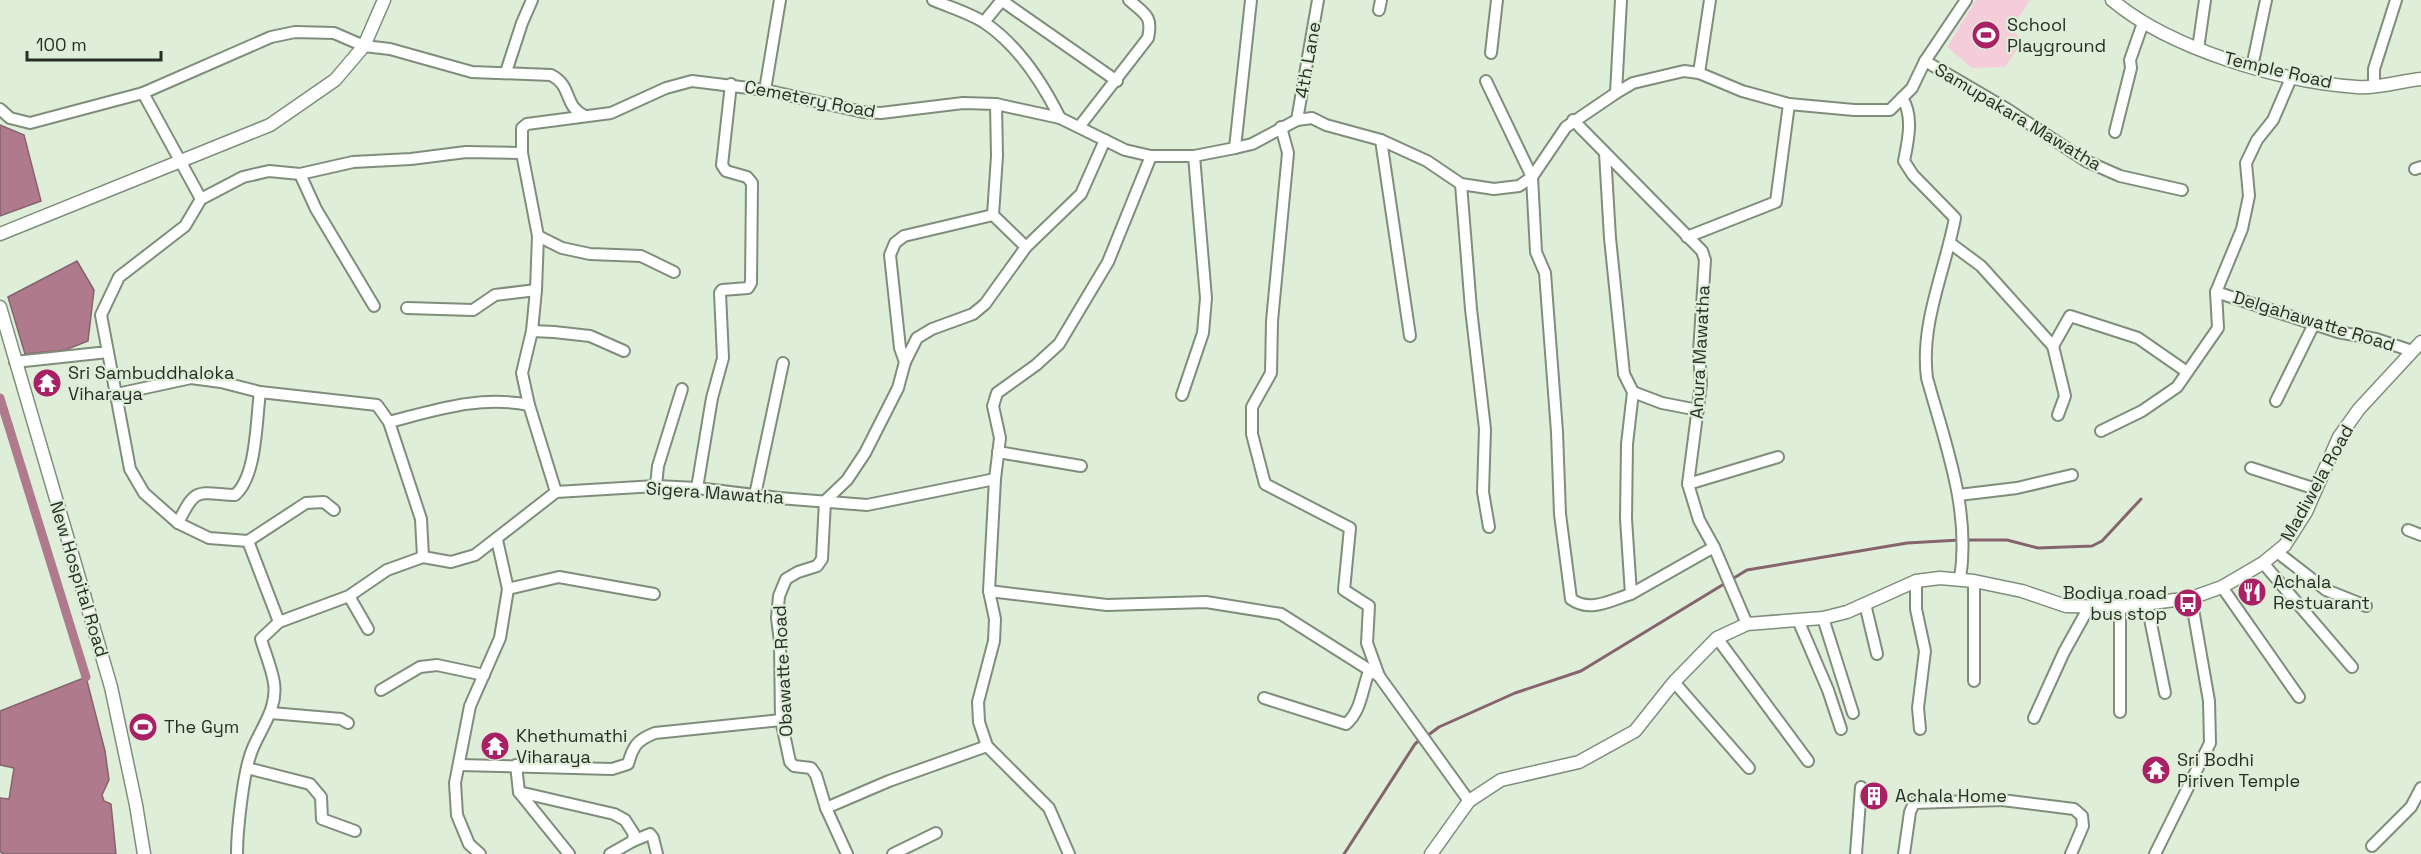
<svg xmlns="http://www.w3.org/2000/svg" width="2421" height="854" font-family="'Space Grotesk',sans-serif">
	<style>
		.green { fill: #f5ccda }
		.water { fill: #ae7a8c; stroke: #86636d; stroke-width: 1.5 }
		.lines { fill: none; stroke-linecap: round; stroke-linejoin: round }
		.stream { stroke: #86636d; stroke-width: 3 }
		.canal { stroke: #ae7a8c; stroke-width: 9 }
		.minor-casing { stroke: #7f8e7b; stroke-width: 14 }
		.major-casing { stroke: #7f8e7b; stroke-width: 15 }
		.minor { stroke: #fff; stroke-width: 10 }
		.major { stroke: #fff; stroke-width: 12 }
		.labels { text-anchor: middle; stroke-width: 4.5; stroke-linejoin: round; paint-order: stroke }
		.poi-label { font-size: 18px; fill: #282e26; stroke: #deeed9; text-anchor: start }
		.street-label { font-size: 18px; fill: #282e26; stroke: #deeed9 }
	</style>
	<rect width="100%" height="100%" fill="#deeed9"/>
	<polygon class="green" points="1976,0 2030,0 2012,28 2022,42 2005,67 1972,68 1947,47"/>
	<g class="water">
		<polygon points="0,125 24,135 41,201 0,216"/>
		<polygon points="77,261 94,290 88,341 65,350 25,354 8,297"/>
		<polygon points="86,677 105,751 109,780 102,795 104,801 111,804 116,854 4,854 0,852 0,798 9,799 14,768 0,765 0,711"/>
	</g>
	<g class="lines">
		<g class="stream">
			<polyline points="1966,540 2007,540 2038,548 2092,546 2102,541 2141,499"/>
			<polyline points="1427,736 1439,727 1515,693 1581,671 1747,570 1907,543 1960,540"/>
			<polyline points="1344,854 1415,744 1421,739"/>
		</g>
		<polyline class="canal" points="0,398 86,677"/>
		<g class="minor-casing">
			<g id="minor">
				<path d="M933,0C949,7 970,13 985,23C1019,46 1042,82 1060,118"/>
				<polyline points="1001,0 1117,81"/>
				<polyline points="1379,10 1381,0"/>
				<polyline points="984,22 1002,0"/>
				<polyline points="2198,49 2205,0"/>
				<polyline points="1491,53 1497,0"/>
				<polyline points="1925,61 2007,109 2086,161 2120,176 2182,190"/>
				<polyline points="2252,67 2266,0"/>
				<polyline points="506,72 522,23 532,0"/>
				<polyline points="1699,73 1710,0"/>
				<path d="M1486,81L1532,177L1536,252L1545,273L1557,432L1560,514L1571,599C1590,613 1611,600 1631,594"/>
				<polyline points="2374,85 2374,69 2396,0"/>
				<polyline points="765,90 780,0"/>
				<polyline points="143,93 201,199"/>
				<polyline points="1616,93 1621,0"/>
				<path d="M1902,98C1914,116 1908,141 1904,161L1913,175L1955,218C1945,271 1920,323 1927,378C1945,443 1971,510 1960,579"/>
				<polyline points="996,104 997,156 993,215 1026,247"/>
				<path d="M0,109L10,118L30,123L143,93L271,37L295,32L334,33L364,46L390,49L472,72L551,75C573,86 563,106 585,116"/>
				<polyline points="1297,120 1318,0"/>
				<polyline points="1573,120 1702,251 1705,260 1699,352 1701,384 1688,484 1699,520 1714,547 1747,624"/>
				<path d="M1079,127L1148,38C1153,16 1145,14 1129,0"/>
				<polyline points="1281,127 1288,153 1272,321 1271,373 1252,407 1252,434 1265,484 1350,528 1344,590 1369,606 1367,643 1379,676"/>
				<polyline points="2115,132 2131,68 2130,60 2143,23"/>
				<polyline points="1381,140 1410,336"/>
				<polyline points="1235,148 1251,0"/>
				<polyline points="522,153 538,236 536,290 532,331 522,373 529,405 556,492"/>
				<polyline points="1605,153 1610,238 1624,374 1633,392 1627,444 1626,519 1631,594 1714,547"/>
				<polyline points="2415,169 2421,167"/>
				<polyline points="300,174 316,209 374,306"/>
				<polyline points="1461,184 1471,309 1485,429 1483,492 1489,527"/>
				<polyline points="538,236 562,248 590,254 641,256 674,272"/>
				<polyline points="1687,237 1776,202 1789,104"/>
				<polyline points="1950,243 1981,266 2053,346"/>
				<polyline points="2216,292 2338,332 2376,339 2412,351"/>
				<polyline points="407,308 473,310 495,295 536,290"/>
				<polyline points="532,331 554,332 590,336 624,351"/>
				<polyline points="108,352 130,469 144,493 178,523 209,538 248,541 279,622"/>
				<polyline points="15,362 108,352 101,315 119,277 185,226 201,199 243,177 269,171 300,174 353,162 411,159 466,152 522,153 522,128 527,124 611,113 666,88 692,81 765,90 863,112 881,113 963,103 996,104 1060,118 1125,150 1151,156 1194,156 1235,148 1252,144 1297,120 1312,118 1326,125 1381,140 1427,161 1461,184 1494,189 1519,186 1532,177 1566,127 1616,93 1633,83 1684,71 1699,73 1742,91 1789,104 1854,110 1890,110 1912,88 1925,61 1966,0"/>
				<polyline points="905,362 900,348 890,255 895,243 904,236 993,215"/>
				<polyline points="1633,392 1662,403 1698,410"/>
				<polyline points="117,394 191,378 221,382 260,392 377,405 389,422 421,519 423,557"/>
				<polyline points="1182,395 1203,333 1206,298 1194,156"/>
				<polyline points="2276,401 2314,324"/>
				<polyline points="2058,415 2065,396 2053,346 2070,316 2138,338 2187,372"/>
				<path d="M389,422C436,410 480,395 529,405"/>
				<polyline points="2101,431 2142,411 2177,387 2218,328 2216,292 2242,229 2249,196 2246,163 2257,140 2273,120 2292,76"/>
				<polyline points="998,452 1081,466"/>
				<polyline points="2251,468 2316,489"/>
				<polyline points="1688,484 1778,457"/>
				<polyline points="656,486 658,466 682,389"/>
				<polyline points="697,488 712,398 723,358 720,293 722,290 748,288 751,283 752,183 747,177 726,171 722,165 731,84"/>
				<polyline points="755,495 783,363"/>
				<polyline points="1959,495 2017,488 2072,475"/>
				<path d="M178,523C196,486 197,493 235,495C257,476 256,421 260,392"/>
				<polyline points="2408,530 2421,535"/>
				<polyline points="248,541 306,503 324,502 334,510"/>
				<polyline points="2277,552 2326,590 2366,606"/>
				<polyline points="2263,563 2352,667"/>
				<polyline points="1916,581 1916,609 1925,651 1918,708 1920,729"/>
				<polyline points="1974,581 1974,681"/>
				<polyline points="2222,587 2299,697"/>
				<polyline points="508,589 559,577 654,594"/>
				<polyline points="989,591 1107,605 1206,602 1281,614 1379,676 1469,801"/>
				<polyline points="349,596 368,629"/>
				<polyline points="1865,604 1877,654"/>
				<polyline points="2147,604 2165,693"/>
				<polyline points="2120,607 2120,712"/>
				<polyline points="1823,618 1853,713"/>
				<polyline points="1798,620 1828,690 1841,729"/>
				<polyline points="1717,638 1808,761"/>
				<polyline points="1674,682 1749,768"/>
				<polyline points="381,690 420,667 437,665 484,675"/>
				<path d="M1264,698L1346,724C1362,711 1362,687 1370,669"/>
				<polyline points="271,713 341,719 348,723"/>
				<polyline points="2034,718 2064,652 2089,607"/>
				<path d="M459,765L612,769L628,764C633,746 637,740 655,733L781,720"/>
				<polyline points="516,765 519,792 569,854"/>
				<polyline points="247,768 310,784 321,797 322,819 355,831"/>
				<polyline points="519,792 614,814 625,820 634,834 633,841 610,854"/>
				<polyline points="826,808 889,781 987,746"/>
				<polyline points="633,841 650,834 653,838 657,854"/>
				<polyline points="2372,846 2411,807 2421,788"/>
				<path d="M237,854C237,830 243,775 251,753C259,730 278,710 274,683C272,669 265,653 261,639L279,622L349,596L387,570L423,557L451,562L475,555L556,492L656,486L697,488L779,498L867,505L995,479"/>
				<polyline points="480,854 469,844 457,815 455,783 470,706 500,638 508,589 497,540"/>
				<polyline points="847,854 826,808 816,775 811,768 794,766 790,762 781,720 780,642 777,618 779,596 786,579 798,572 817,566 822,559 825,501 847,480 865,453 898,388 905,362 917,338 932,329 973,314 985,304 1026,247 1081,194 1105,140"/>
				<polyline points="893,854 936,833"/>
				<polyline points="1069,854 1049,808 987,746 979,722 978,702 994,641 995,619 989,591 995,479 1000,438 993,406 997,393 1036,365 1059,344 1108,262 1151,156"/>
				<polyline points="1856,854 1861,787"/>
				<polyline points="1904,854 1910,812 1914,803 2002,800 2074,809 2082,816 2083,826 2071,854"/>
				<polyline points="2155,854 2210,743 2209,701 2191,598"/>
			</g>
		</g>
		<g class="major-casing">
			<g id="major">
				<path d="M2112,0C2170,49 2282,82 2357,87C2377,89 2400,81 2421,79"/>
				<polyline points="0,234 270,125 335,80 364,46 384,0"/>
				<polyline points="0,307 111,687 136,805 144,854"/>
				<polyline points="1431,854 1469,801 1501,780 1579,762 1635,731 1674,682 1717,638 1747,624 1823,618 1847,612 1916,581 1940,578 1974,581 2022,591 2066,606 2120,607 2191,598 2222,587 2263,563 2285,545 2306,512 2339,437 2359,409 2421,342"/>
			</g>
		</g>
		<use href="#minor" class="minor"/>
		<use href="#major" class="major"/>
	</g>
	<defs>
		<g id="stadium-disc" transform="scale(1.5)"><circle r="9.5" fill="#a92065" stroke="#deeed9"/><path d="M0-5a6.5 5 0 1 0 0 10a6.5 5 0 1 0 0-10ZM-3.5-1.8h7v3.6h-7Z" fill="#fff"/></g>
		<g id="temple-disc" transform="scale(1.5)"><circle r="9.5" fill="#a92065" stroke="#deeed9"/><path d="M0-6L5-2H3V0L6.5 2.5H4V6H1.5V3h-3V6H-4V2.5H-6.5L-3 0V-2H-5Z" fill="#fff"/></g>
		<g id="restaurant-disc" transform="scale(1.5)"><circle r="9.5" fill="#a92065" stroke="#deeed9"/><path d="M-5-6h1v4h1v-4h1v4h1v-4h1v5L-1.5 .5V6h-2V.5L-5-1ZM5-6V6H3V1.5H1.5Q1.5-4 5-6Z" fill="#fff"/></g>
		<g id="bus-disc" transform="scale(1.5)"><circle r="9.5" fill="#a92065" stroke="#deeed9"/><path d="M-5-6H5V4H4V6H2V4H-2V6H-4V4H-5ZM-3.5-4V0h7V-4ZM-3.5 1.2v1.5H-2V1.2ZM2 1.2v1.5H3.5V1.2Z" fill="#fff"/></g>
		<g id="building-disc" transform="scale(1.5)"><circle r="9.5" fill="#a92065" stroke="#deeed9"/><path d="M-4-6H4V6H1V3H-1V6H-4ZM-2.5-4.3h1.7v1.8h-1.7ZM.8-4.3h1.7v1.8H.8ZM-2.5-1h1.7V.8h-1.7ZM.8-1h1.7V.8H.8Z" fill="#fff"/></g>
	</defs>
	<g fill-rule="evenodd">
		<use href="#stadium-disc" x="1986" y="35"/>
		<use href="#temple-disc" x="47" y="383"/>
		<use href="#restaurant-disc" x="2252" y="592"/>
		<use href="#bus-disc" x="2188" y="603"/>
		<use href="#stadium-disc" x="143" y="727"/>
		<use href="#temple-disc" x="495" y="746"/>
		<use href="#temple-disc" x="2156" y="770"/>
		<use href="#building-disc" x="1874" y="796"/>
	</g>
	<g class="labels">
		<g class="poi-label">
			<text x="2007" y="31">School<tspan x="2007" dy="21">Playground</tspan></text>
			<text x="68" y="379">Sri Sambuddhaloka<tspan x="68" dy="21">Viharaya</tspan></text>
			<text x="2273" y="588">Achala<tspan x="2273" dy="21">Restuarant</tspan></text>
			<text x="2167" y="599" text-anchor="end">Bodiya road<tspan x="2167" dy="21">bus stop</tspan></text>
			<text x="164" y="733">The Gym</text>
			<text x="516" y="742">Khethumathi<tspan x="516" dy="21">Viharaya</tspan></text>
			<text x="2177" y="766">Sri Bodhi<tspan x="2177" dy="21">Piriven Temple</tspan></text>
			<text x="1895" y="802">Achala Home</text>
		</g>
		<g class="street-label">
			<text transform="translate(1308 60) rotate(-80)" y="6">4th Lane</text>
			<text transform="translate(2278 70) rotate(13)" y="6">Temple Road</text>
			<text transform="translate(810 99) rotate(11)" y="6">Cemetery Road</text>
			<text transform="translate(2018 117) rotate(31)" y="6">Samupakara Mawatha</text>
			<text transform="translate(2314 321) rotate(17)" y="6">Delgahawatte Road</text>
			<text transform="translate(1700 352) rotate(-87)" y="6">Anura Mawatha</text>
			<text transform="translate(2317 483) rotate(-61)" y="6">Madiwela Road</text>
			<text transform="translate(715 493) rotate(4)" y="6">Sigera Mawatha</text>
			<text transform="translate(79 579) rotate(73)" y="6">New Hospital Road</text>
			<text transform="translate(783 671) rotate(-93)" y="6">Obawatte Road</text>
		</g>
	</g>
	<path d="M27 51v9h134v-9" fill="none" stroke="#282e26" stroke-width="3"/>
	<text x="36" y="51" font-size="18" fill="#282e26" stroke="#deeed9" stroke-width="4.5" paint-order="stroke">100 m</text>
</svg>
